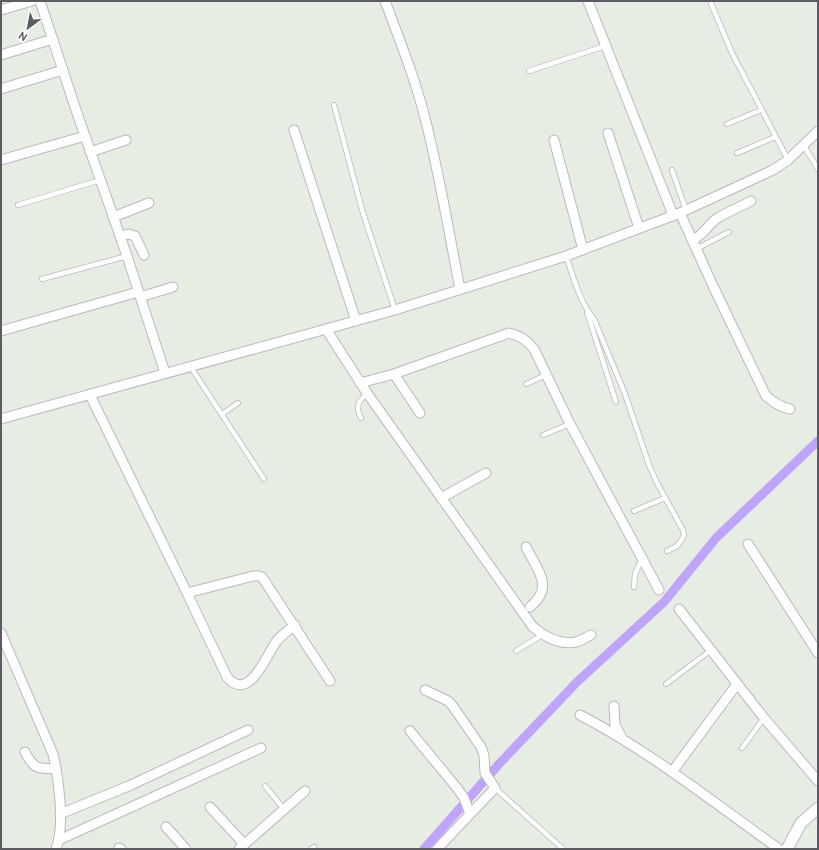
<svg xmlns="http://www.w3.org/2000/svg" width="819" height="850" font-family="Overpass,sans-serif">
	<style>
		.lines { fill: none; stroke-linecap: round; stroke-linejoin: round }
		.canal { stroke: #bfa4fc; stroke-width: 9 }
		.service-casing { stroke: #bbb8be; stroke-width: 6 }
		.minor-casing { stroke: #bbb8be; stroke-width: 11 }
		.tertiary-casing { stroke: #bbb8be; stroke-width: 13 }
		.service { stroke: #fff; stroke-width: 4.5 }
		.minor { stroke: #fff; stroke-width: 9 }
		.tertiary { stroke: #fff; stroke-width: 11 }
	</style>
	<rect width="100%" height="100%" fill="#e6ede2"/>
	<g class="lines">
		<polyline class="canal" points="424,849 499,764 577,682 664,602 716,538 818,441"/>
		<g class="service-casing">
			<g id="service">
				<polyline points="710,1 732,53 788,160"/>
				<polyline points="529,71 605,46"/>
				<polyline points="334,105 363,213 395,310"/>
				<polyline points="727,124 761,110"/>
				<polyline points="804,146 818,169"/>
				<polyline points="737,153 775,137"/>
				<polyline points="672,170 686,210"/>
				<polyline points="18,205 100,180"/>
				<polyline points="696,249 729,232"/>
				<path d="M566,256C574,278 579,301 594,319L625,394L649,465L657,483L683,530L684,536L677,546L667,551"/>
				<polyline points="42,279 127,256"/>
				<polyline points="587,312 616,402"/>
				<polyline points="190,366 264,479"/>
				<polyline points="526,384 546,375"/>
				<polyline points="222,414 238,403"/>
				<path d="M361,418C355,407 358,402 367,393"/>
				<polyline points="543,435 570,424"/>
				<polyline points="634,511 665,498"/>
				<polyline points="634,587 635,574 642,558"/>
				<polyline points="516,651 542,635"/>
				<polyline points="666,684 711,650"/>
				<polyline points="742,748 764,718"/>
				<polyline points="265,786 284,809"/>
				<polyline points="495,788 563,849"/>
				<polyline points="311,849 314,847"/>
			</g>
		</g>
		<g class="minor-casing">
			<g id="minor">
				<polyline points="40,1 77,113 127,256 165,373"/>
				<path d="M385,1C400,41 416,81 426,122C440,177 449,233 460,289"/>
				<polyline points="588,1 673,215"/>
				<polyline points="1,10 32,1"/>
				<polyline points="1,55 53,39"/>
				<polyline points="1,89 63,70"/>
				<polyline points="294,130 356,321"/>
				<polyline points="608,133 639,228"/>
				<polyline points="554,140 583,250"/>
				<polyline points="90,152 126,140"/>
				<polyline points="1,160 85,136"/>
				<path d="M680,213L714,288L766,396C773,402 780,407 790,409"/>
				<polyline points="113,217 149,203"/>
				<polyline points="120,236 128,234 135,236 144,255"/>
				<path d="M692,240C703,236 707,226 716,219C727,212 740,207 751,201"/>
				<polyline points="140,297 173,287"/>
				<path d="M326,329L367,393L533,627C545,637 561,645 576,642C581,641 586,637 591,635"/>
				<polyline points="1,331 138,292"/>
				<polyline points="394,374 420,413"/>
				<path d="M360,383L394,374L509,333C521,336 526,340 534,349L570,424L659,590"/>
				<polyline points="90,395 187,593 253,576 258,576 262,577 330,681"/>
				<polyline points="1,419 395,310 566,256 680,213 773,170 788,160 818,131"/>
				<polyline points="441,498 486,473"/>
				<polyline points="748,544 818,653"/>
				<path d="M526,547C537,569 555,587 530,607"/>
				<path d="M187,593L227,677C249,703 266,656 276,642C281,635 288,631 295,625"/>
				<polyline points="679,609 764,718 818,781"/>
				<path d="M1,633L53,754C59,780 65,825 56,849"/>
				<polyline points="425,690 448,701 452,705 481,747 484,755 485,773 495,788 437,849"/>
				<polyline points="614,706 615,725 622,738"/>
				<path d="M580,715C651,752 714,803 779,849"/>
				<polyline points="410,731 457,788 464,798 470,814"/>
				<path d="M25,752C33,768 38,770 56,768"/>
				<polyline points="672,772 737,684"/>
				<polyline points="210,807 244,844"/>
				<polyline points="60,814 131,785 248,730"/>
				<polyline points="166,827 186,849"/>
				<polyline points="59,840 261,748"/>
				<polyline points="119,848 121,849"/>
				<polyline points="239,849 305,791"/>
			</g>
		</g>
		<g class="tertiary-casing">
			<polyline id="tertiary" points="787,849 801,823 818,808"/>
		</g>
		<use href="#service" class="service"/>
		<use href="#minor" class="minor"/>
		<use href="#tertiary" class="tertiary"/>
	</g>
	<rect width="819" height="850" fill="none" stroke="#5e5b63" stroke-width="4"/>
	<g transform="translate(28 28) rotate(212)" stroke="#ffffff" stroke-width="3" paint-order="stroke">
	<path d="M0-3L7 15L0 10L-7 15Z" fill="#5e5b63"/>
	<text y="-6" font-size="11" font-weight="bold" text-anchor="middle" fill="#5e5b63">N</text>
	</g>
</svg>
